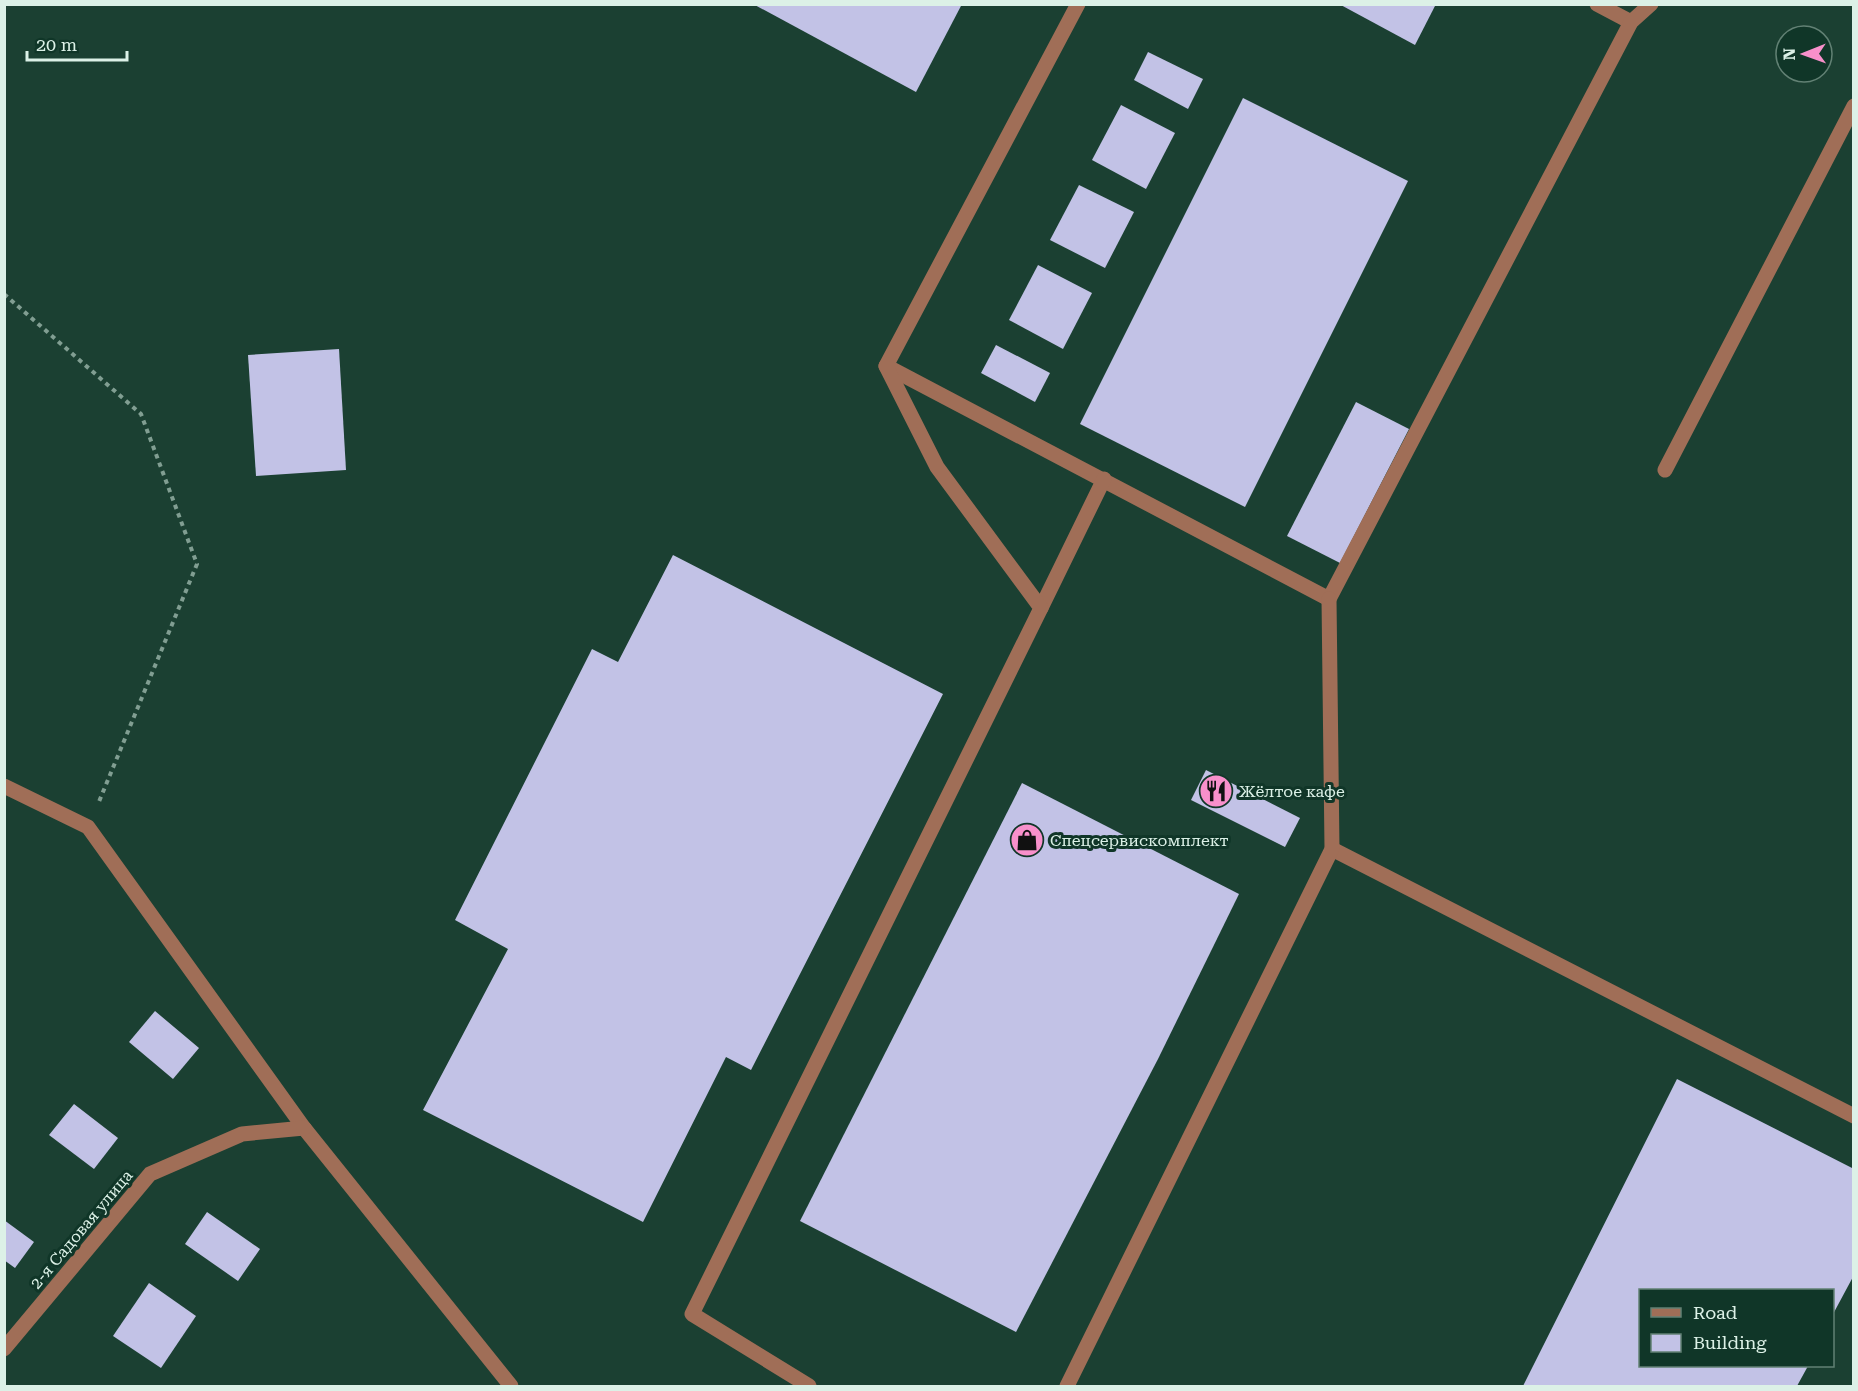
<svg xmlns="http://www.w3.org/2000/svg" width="1858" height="1391" font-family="'Roboto Serif',serif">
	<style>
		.building { fill: #c2c2e6 }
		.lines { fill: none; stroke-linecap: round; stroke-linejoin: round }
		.path { stroke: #819e92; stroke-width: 4; stroke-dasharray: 4.5 4.5; stroke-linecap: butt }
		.minor { stroke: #a06e57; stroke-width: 15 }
		.labels { text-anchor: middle; stroke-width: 6; stroke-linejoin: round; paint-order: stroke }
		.poi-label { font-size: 16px; fill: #dcf1e7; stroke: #103628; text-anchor: start }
		.street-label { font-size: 16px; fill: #dcf1e7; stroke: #103628 }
	</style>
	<rect width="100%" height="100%" fill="#1b4032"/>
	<g class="building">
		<polygon points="753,4 962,4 916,92"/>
		<polygon points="1339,4 1436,4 1415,45"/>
		<polygon points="1148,52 1203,79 1188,109 1134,80"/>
		<polygon points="1243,98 1408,181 1245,507 1080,424"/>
		<polygon points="1121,105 1175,133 1146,189 1092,160"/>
		<polygon points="1079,185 1134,212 1105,268 1050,240"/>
		<polygon points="1038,265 1092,293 1063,349 1009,320"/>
		<polygon points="996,345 1050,373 1035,402 981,373"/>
		<polygon points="339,349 346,470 256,476 248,355"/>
		<polygon points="1356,402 1409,429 1340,563 1287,536"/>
		<polygon points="673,555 943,694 751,1070 726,1057 643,1222 423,1110 508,949 455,920 592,649 618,662"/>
		<polygon points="1206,770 1300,818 1285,847 1191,800"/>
		<polygon points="1022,783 1239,894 1158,1059 1016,1332 800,1221"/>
		<polygon points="155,1011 199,1048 173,1079 129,1042"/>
		<polygon points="1677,1079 1854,1169 1854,1275 1832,1316 1832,1290 1640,1290 1640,1366 1808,1366 1797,1386 1523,1386"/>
		<polygon points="74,1104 118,1138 94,1169 49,1135"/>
		<polygon points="207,1212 260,1249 238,1281 185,1244"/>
		<polygon points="4,1220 34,1242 15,1268 4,1260"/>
		<polygon points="149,1283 196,1316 161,1368 113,1336"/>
	</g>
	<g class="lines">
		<polyline class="path" points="4,294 141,414 197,564 98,804"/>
		<g class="minor">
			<polyline points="1597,4 1631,22"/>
			<polyline points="886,366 1329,599 1631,22 1651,4"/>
			<polyline points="1665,470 1854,106"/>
			<polyline points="1041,608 1104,479"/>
			<polyline points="4,786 88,827 304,1128 511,1386"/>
			<polyline points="1332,849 1854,1116"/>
			<polyline points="4,1349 150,1174 242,1134 304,1128"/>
			<polyline points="809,1386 692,1314 1041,608 937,467 886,366 1078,4"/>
			<polyline points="1067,1386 1332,849 1329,599"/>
		</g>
	</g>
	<defs>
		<g id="restaurant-disc" transform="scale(1.725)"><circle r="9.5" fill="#f890cb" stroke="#103628"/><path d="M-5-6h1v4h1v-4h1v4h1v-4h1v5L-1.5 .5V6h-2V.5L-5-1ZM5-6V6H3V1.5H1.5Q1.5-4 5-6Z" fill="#111"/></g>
		<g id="shop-disc" transform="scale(1.725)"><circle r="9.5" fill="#f890cb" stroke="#103628"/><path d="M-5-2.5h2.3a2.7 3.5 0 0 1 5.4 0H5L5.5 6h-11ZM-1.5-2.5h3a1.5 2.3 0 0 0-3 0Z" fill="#111"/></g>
	</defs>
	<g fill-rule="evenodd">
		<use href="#restaurant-disc" x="1216" y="791"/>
		<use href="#shop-disc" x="1027" y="840"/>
	</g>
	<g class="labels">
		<g class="poi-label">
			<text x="1239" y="797">Жёлтое кафе</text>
			<text x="1050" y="846">Спецсервискомплект</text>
		</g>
		<g class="street-label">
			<text transform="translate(81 1229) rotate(-50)" y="6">2-я Садовая улица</text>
		</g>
	</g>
	<rect width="1858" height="1391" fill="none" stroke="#dcf1e7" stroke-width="12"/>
	<rect x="1639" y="1289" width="195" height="78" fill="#103628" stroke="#628174" stroke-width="1.5"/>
	<rect x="1651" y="1308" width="30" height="9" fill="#a06e57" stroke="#628174" stroke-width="1.5"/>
	<text x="1693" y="1319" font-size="18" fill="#dcf1e7">Road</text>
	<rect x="1651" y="1334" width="30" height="18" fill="#c2c2e6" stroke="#628174" stroke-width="1.5"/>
	<text x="1693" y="1349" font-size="18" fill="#dcf1e7">Building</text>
	<g transform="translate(1804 54) rotate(269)"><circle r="28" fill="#103628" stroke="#628174" stroke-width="1.5"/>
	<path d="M0-4.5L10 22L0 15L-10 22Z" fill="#f890cb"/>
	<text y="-9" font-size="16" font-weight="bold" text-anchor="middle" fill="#dcf1e7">N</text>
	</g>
	<path d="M27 51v9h100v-9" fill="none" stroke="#dcf1e7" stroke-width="3"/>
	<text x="36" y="51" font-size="18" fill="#dcf1e7" stroke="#103628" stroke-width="4.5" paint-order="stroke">20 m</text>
</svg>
